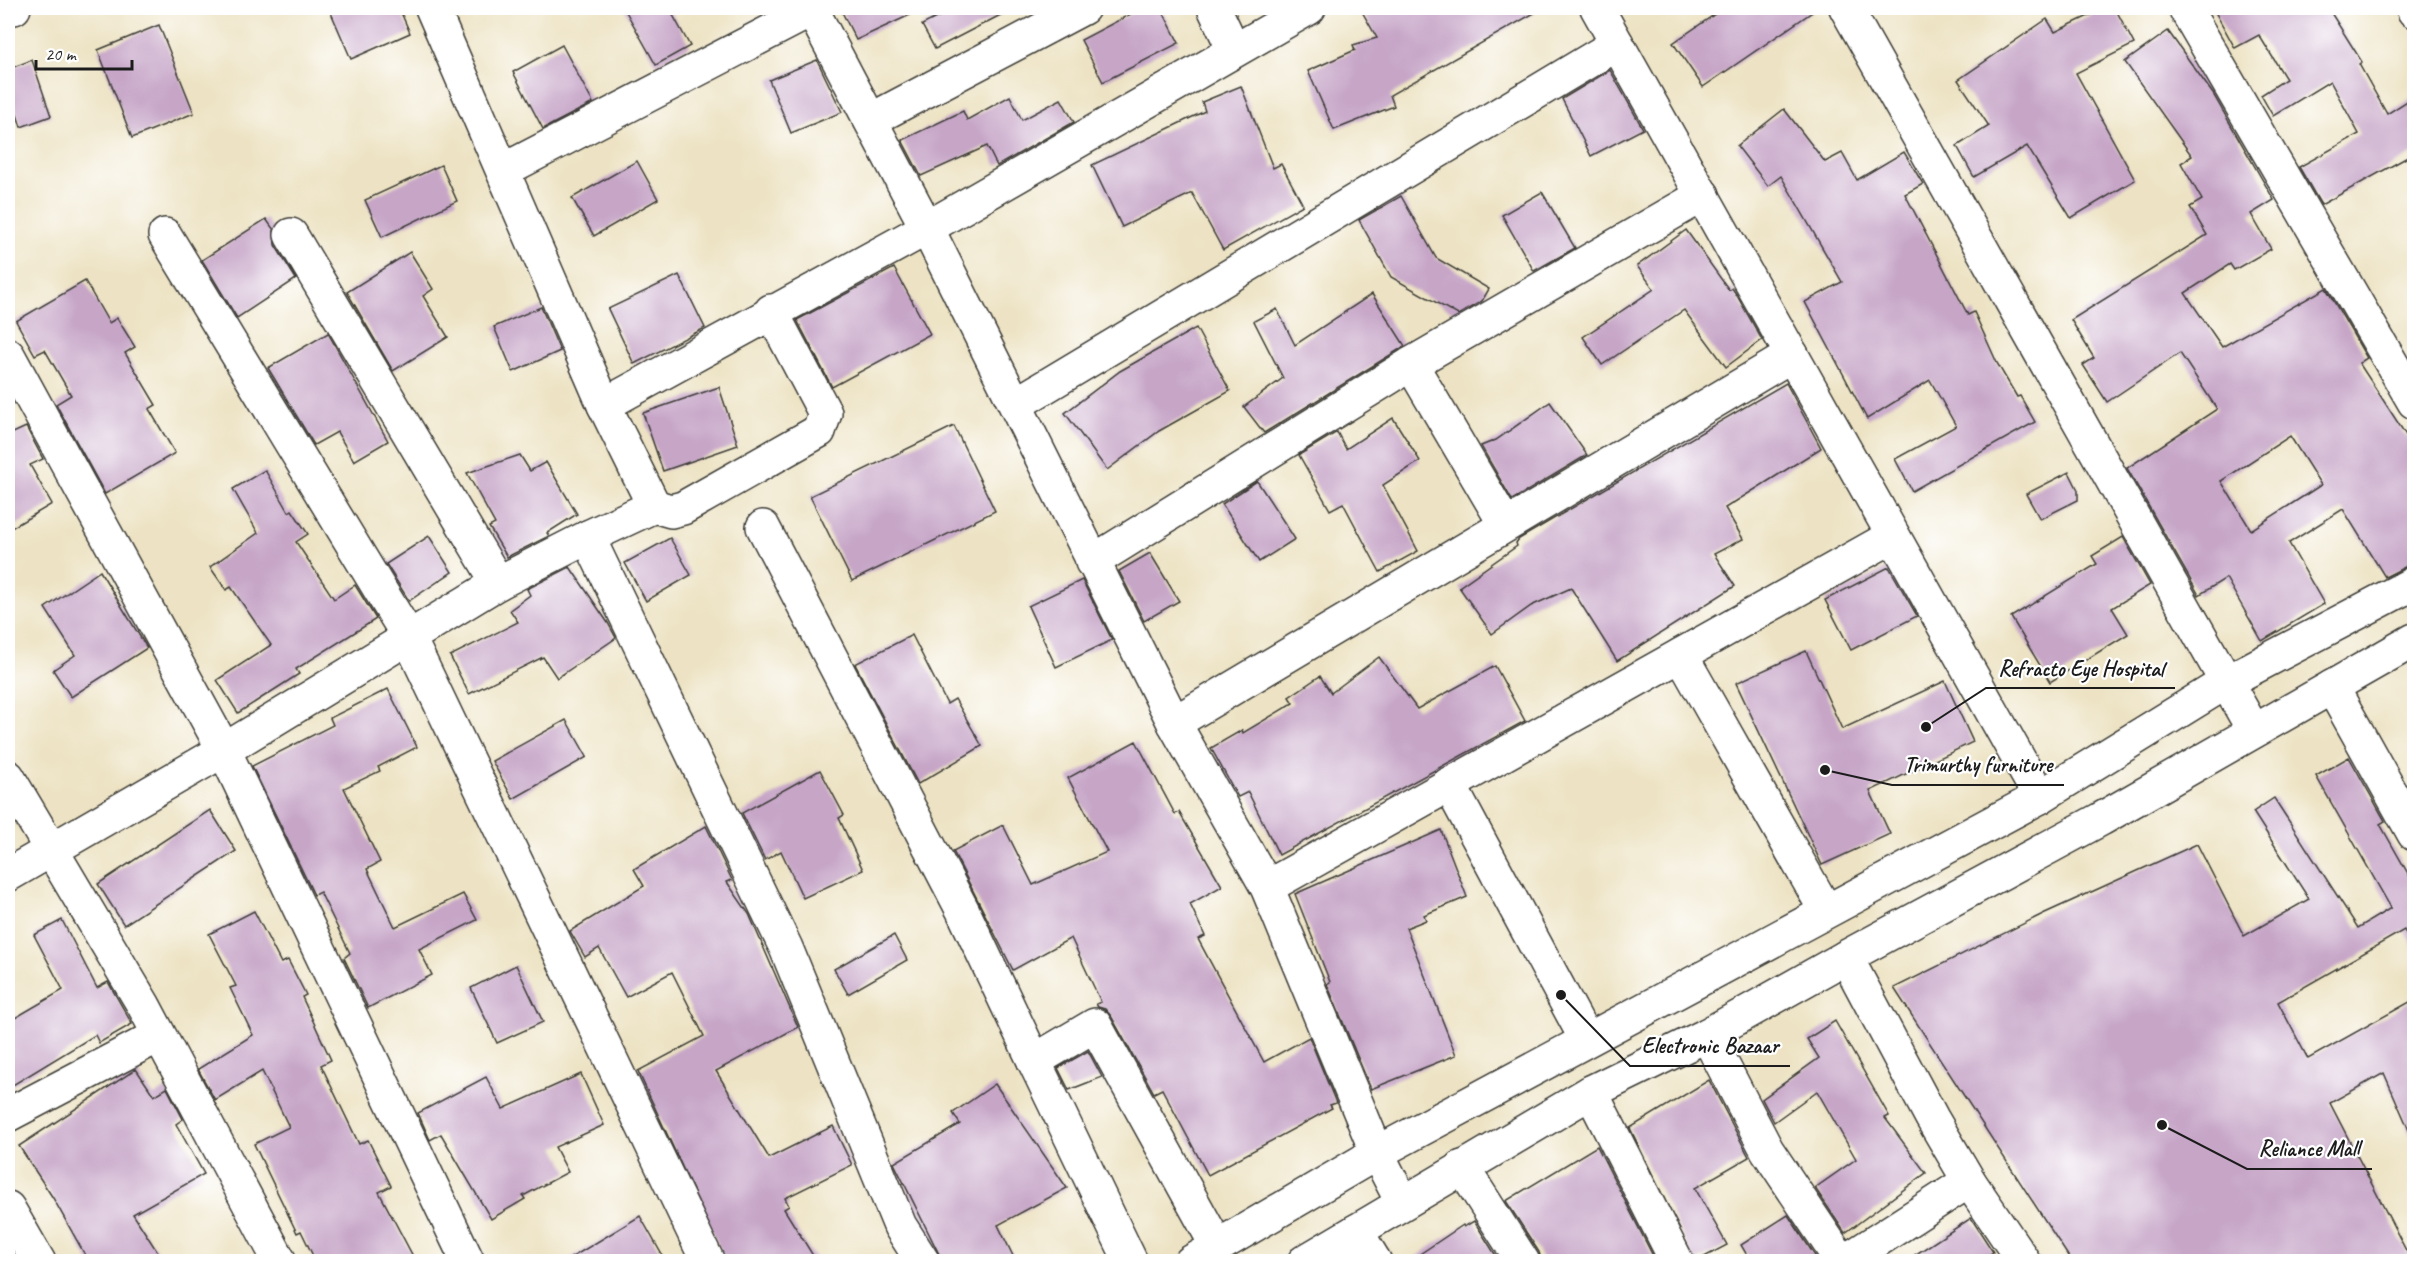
<svg xmlns="http://www.w3.org/2000/svg" width="2422" height="1269" font-family="Caveat,sans-serif">
	<style>
		.building { fill: #c6a5c7; fill-rule: evenodd }
		.lines { fill: none; stroke-linecap: round; stroke-linejoin: round }
		.minor-casing { stroke: #3b3a35; stroke-width: 36 }
		.tertiary-casing { stroke: #3b3a35; stroke-width: 36 }
		.primary-casing { stroke: #3b3a35; stroke-width: 36 }
		.minor { stroke: #fff; stroke-width: 33 }
		.tertiary { stroke: #fff; stroke-width: 33 }
		.primary { stroke: #fff; stroke-width: 33 }
		.leader { fill: none; stroke: #1c1c1c; stroke-width: 2 }
		.callout-dot { fill: #1c1c1c; stroke: #fff; stroke-width: 2 }
		.callout-label { font-size: 22px; text-anchor: middle; font-weight: bold; fill: #1c1c1c; stroke: #fff; stroke-width: 4.5; stroke-linejoin: round; paint-order: stroke }
	</style>
	<rect width="100%" height="100%" fill="#fff"/>
	<filter id="ink" filterUnits="userSpaceOnUse"><feTurbulence type="fractalNoise" baseFrequency=".0167" numOctaves="2"/><feDisplacementMap in="SourceGraphic" scale="12" xChannelSelector="R" yChannelSelector="G"/><feConvolveMatrix kernelMatrix="1 2 1 2 8 2 1 2 1" color-interpolation-filters="sRGB"/></filter>
	<filter id="wash" filterUnits="userSpaceOnUse"><feTurbulence type="fractalNoise" baseFrequency=".008" numOctaves="4" result="noise"/><feDisplacementMap in="SourceGraphic" scale="24" xChannelSelector="R" yChannelSelector="G"/><feGaussianBlur stdDeviation="1.35" result="paint"/><feColorMatrix in="noise" values="0 0 0 0 0 0 0 0 0 0 0 0 0 0 0 0 0 1.4 0 .05"/><feComposite in="paint" operator="in"/></filter>
	<g filter="url(#wash)">
		<rect width="100%" height="100%" fill="#ede3c4"/>
		<g id="blocks">
			<g class="building">
				<polygon points="329,8 399,8 410,33 351,59"/>
				<polygon points="624,8 669,8 690,46 656,65"/>
				<polygon points="840,8 925,8 856,40"/>
				<polygon points="956,8 1014,8 935,49 922,25"/>
				<polygon points="1142,8 1161,8 1179,43 1103,82 1081,40"/>
				<polygon points="1360,8 1543,8 1390,95 1394,106 1334,130 1308,71 1355,50 1353,45 1377,38"/>
				<polygon points="1724,8 1818,8 1703,87 1673,43"/>
				<polygon points="2105,8 2115,8 2134,44 2076,73 2135,180 2071,218 2027,146 1974,177 1957,146 1989,126 1958,80 2047,19 2055,32"/>
				<polygon points="2213,8 2328,8 2362,62 2359,64 2387,114 2415,96 2415,153 2321,205 2299,167 2359,134 2330,81 2273,116 2261,95 2286,79 2259,35 2235,48"/>
				<polygon points="159,25 194,113 132,138 98,50"/>
				<path d="M2168,31L2213,94L2274,200L2251,214L2271,249L2234,270L2230,264L2185,293L2222,347L2326,288L2367,358L2359,363L2415,449V562L2385,577L2343,509L2289,543L2324,604L2262,641L2226,578L2199,595L2127,468L2217,409L2180,353L2107,402L2083,365L2094,358L2071,320L2207,235L2190,207L2202,200L2181,163L2192,156L2125,62ZM2290,436L2321,485L2251,530L2221,481Z"/>
				<polygon points="562,45 593,103 543,129 513,72"/>
				<polygon points="32,60 51,116 21,127 8,87 8,69"/>
				<polygon points="817,60 842,112 791,133 769,80"/>
				<polygon points="1610,70 1643,129 1591,156 1562,99"/>
				<polygon points="1241,86 1273,168 1281,164 1303,205 1223,250 1192,193 1122,227 1092,165 1205,111 1202,102"/>
				<polygon points="1010,96 1022,120 1061,99 1074,122 997,166 987,146 921,176 902,140 963,111 967,120"/>
				<polygon points="1784,109 1825,162 1842,153 1857,180 1904,152 1923,184 1905,194 1968,315 1974,312 1997,363 2017,397 2020,396 2035,422 1912,491 1895,459 1956,426 1930,380 1867,419 1805,302 1842,282 1781,176 1768,186 1737,146"/>
				<polygon points="637,161 658,199 594,236 572,198"/>
				<polygon points="441,165 457,201 382,237 365,200"/>
				<polygon points="1542,192 1575,248 1534,271 1502,215"/>
				<polygon points="1401,196 1436,258 1489,289 1482,301 1458,315 1391,277 1359,220"/>
				<polygon points="266,219 274,230 275,245 296,279 237,318 202,260"/>
				<polygon points="1686,230 1729,290 1732,288 1736,294 1762,340 1726,367 1684,310 1602,365 1583,337 1654,289 1637,266"/>
				<polygon points="410,252 433,289 423,296 448,337 393,371 347,292"/>
				<polygon points="894,268 930,334 832,387 797,320"/>
				<polygon points="679,275 705,328 634,364 608,309"/>
				<polygon points="85,281 109,323 117,318 135,347 125,353 156,405 149,409 175,453 105,494 56,404 71,395 45,350 35,355 16,321"/>
				<polygon points="1372,294 1405,346 1264,433 1244,407 1283,378 1254,321 1277,309 1295,345"/>
				<polygon points="541,307 560,351 513,372 494,327"/>
				<polygon points="1196,328 1230,391 1159,431 1107,470 1065,413 1120,371"/>
				<polygon points="328,333 388,441 354,461 337,432 314,445 268,368"/>
				<polygon points="1786,383 1821,448 1725,508 1743,539 1714,554 1735,586 1617,661 1571,588 1531,606 1492,634 1459,587 1517,546 1516,543 1519,539"/>
				<polygon points="719,387 738,445 663,471 643,413"/>
				<polygon points="1550,402 1587,455 1512,500 1481,446 1496,440"/>
				<polygon points="1393,418 1420,461 1383,485 1418,551 1380,572 1343,503 1330,510 1299,455 1337,432 1346,449"/>
				<polygon points="954,426 995,511 852,581 810,496"/>
				<polygon points="8,427 11,434 26,427 43,459 30,465 52,504 8,530"/>
				<polygon points="520,455 530,471 546,462 577,514 547,533 549,536 507,557 489,527 495,524 467,473"/>
				<polygon points="265,470 289,512 292,510 308,534 296,542 334,599 355,585 376,619 296,669 299,674 238,713 217,680 271,645 231,587 226,590 210,567 258,533 233,489"/>
				<polygon points="2069,472 2078,490 2078,500 2040,519 2026,494"/>
				<polygon points="1257,481 1295,539 1259,562 1222,504"/>
				<polygon points="429,536 452,572 409,601 386,564"/>
				<polygon points="2123,537 2150,585 2112,608 2128,634 2050,682 2011,617 2097,564 2092,556"/>
				<polygon points="670,538 691,575 646,601 625,563"/>
				<polygon points="1150,553 1179,601 1144,621 1119,571"/>
				<polygon points="570,567 608,623 616,638 557,678 543,657 469,694 450,656 518,622 510,610 530,595 527,589"/>
				<polygon points="1889,567 1917,616 1851,650 1825,600"/>
				<polygon points="100,571 147,648 71,697 53,670 75,655 45,608"/>
				<polygon points="1082,580 1112,640 1056,667 1028,606"/>
				<polygon points="912,635 947,704 955,699 982,746 918,784 855,664"/>
				<polygon points="1806,651 1842,729 1945,681 1973,742 1870,791 1890,834 1822,865 1736,683"/>
				<polygon points="1379,657 1417,709 1495,666 1525,721 1279,855 1248,792 1238,797 1211,748 1242,730 1243,733 1293,703 1289,697 1320,676 1331,693"/>
				<polygon points="388,689 417,747 378,767 380,771 344,788 380,862 367,869 395,927 463,894 477,920 419,949 432,975 368,1008 344,958 350,953 320,892 314,895 252,766 333,725 330,718"/>
				<polygon points="566,720 587,757 513,799 492,761"/>
				<polygon points="1136,741 1175,814 1179,812 1222,886 1190,904 1205,936 1198,939 1264,1062 1309,1037 1336,1103 1330,1105 1332,1108 1208,1175 1162,1089 1154,1093 1111,1016 1105,1009 1098,1007 1096,1004 1101,1002 1071,938 1013,970 953,851 1003,825 1033,885 1107,852 1068,778"/>
				<polygon points="2349,757 2385,821 2380,824 2415,886 2415,950 2404,930 2278,1002 2308,1059 2415,999 2415,1144 2384,1073 2330,1103 2412,1262 2072,1262 1894,988 2045,913 2197,844 2244,936 2309,899 2253,812 2274,798 2358,928 2391,908 2316,776"/>
				<polygon points="820,770 844,815 839,818 863,870 803,898 781,851 765,860 742,813"/>
				<polygon points="210,810 236,851 124,925 98,884"/>
				<polygon points="706,826 732,880 727,882 749,914 798,1027 716,1071 769,1158 833,1126 852,1165 785,1198 789,1206 784,1209 817,1262 726,1262 638,1071 704,1036 672,972 626,997 599,948 585,957 570,931 644,886 634,869"/>
				<polygon points="1441,830 1467,897 1424,915 1426,920 1406,928 1456,1055 1371,1089 1327,984 1330,982 1295,894"/>
				<polygon points="254,911 281,963 288,960 306,995 302,997 331,1060 321,1065 359,1144 368,1140 391,1186 379,1192 416,1262 316,1262 301,1231 297,1233 254,1144 289,1127 262,1071 215,1100 198,1069 253,1035 230,988 236,986 209,934"/>
				<polygon points="62,920 97,988 108,982 132,1024 99,1043 95,1035 8,1088 8,1022 63,990 34,935"/>
				<polygon points="894,935 907,960 848,994 834,969"/>
				<polygon points="516,965 543,1022 497,1043 471,988"/>
				<polygon points="1835,1021 1889,1116 1885,1118 1926,1173 1845,1233 1815,1188 1856,1159 1817,1091 1774,1122 1762,1099 1819,1058 1807,1039"/>
				<polygon points="1088,1051 1102,1077 1069,1090 1058,1068"/>
				<polygon points="136,1069 154,1096 167,1088 183,1119 176,1124 204,1174 133,1214 164,1262 89,1262 53,1198 19,1146"/>
				<polygon points="581,1074 604,1125 555,1147 568,1172 523,1196 525,1199 491,1219 441,1134 430,1140 418,1113 486,1077 503,1109"/>
				<polygon points="1709,1080 1749,1157 1695,1188 1727,1245 1695,1262 1630,1128"/>
				<polygon points="995,1084 1067,1188 998,1225 1016,1262 943,1262 894,1163 960,1124 953,1113"/>
				<polygon points="1597,1146 1656,1262 1542,1262 1539,1252 1506,1201"/>
				<polygon points="1788,1215 1819,1262 1751,1262 1741,1245"/>
				<polygon points="640,1216 666,1262 564,1262"/>
				<polygon points="1971,1218 1993,1252 1978,1262 1904,1262"/>
				<polygon points="1474,1221 1500,1262 1408,1262 1463,1225 1464,1227"/>
			</g>
		</g>
	</g>
	<g filter="url(#ink)">
		<use href="#blocks" fill-opacity="0" stroke="#3b3a35" stroke-width="1.5"/>
		<g class="lines">
			<g class="minor-casing">
				<g id="minor">
					<polyline points="432,8 604,405 654,506 588,537 786,948 900,1226 923,1262"/>
					<polyline points="811,8 927,228 1174,723 1267,887 1377,1153 1402,1202"/>
					<polyline points="1214,8 1234,50"/>
					<polyline points="1597,8 2040,797"/>
					<polyline points="1846,8 2254,731"/>
					<polyline points="2185,8 2414,402"/>
					<polyline points="2413,8 2414,11"/>
					<polyline points="871,120 1083,8"/>
					<polyline points="504,170 812,10"/>
					<polyline points="165,235 408,636 708,1262"/>
					<polyline points="291,235 498,583"/>
					<polyline points="8,355 224,750 468,1262"/>
					<polyline points="1411,364 1505,524"/>
					<polyline points="1016,404 1617,44"/>
					<polyline points="604,405 927,228 1309,8"/>
					<polyline points="654,506 671,511 683,508 819,431 825,413 771,311"/>
					<polyline points="763,527 963,911 1034,1061 1095,1025 1217,1246"/>
					<polyline points="1092,562 1411,364 1703,195"/>
					<polyline points="1681,655 1826,911"/>
					<polyline points="2332,687 2414,834"/>
					<polyline points="1174,723 1792,355"/>
					<polyline points="8,777 144,1006 280,1262"/>
					<polyline points="1449,784 1586,1039"/>
					<polyline points="8,875 224,750 498,583 588,537"/>
					<polyline points="1267,887 1893,536"/>
					<polyline points="1846,957 1932,1118 1969,1181 2024,1262"/>
					<polyline points="1707,1035 1767,1150 1842,1262"/>
					<polyline points="1034,1061 1131,1262"/>
					<polyline points="1591,1092 1677,1262"/>
					<polyline points="8,1115 158,1036"/>
					<polyline points="1462,1167 1523,1262"/>
					<polyline points="8,1208 39,1262"/>
					<polyline points="1356,1231 1375,1262"/>
					<polyline points="1844,1262 1969,1181"/>
				</g>
			</g>
			<g class="tertiary-casing">
				<polyline id="tertiary" points="8,9 14,8"/>
			</g>
			<g class="primary-casing">
				<g id="primary">
					<polyline points="1191,1262 1377,1153 2040,797 2228,681 2414,583"/>
					<polyline points="1304,1262 1591,1092 1707,1035 1846,957 2101,819 2414,640"/>
				</g>
			</g>
			<use href="#minor" class="minor"/>
			<use href="#tertiary" class="tertiary"/>
			<use href="#primary" class="primary"/>
		</g>
	</g>
	<path class="leader" d="M1926 727L1986 688H2175M1825 770L1892 785H2064M1561 995L1630 1066H1790M2162 1125L2247 1169H2372"/>
	<g class="callout-dot">
		<circle cx="1926" cy="727" r="6"/>
		<circle cx="1825" cy="770" r="6"/>
		<circle cx="1561" cy="995" r="6"/>
		<circle cx="2162" cy="1125" r="6"/>
	</g>
	<g class="callout-label">
		<text x="2081" y="676">Refracto Eye Hospital</text>
		<text x="1978" y="772">Trimurthy furniture</text>
		<text x="1710" y="1053">Electronic Bazaar</text>
		<text x="2309" y="1156">Reliance Mall</text>
	</g>
	<rect width="2422" height="1269" fill="none" stroke="#fff" stroke-width="30"/>
	<path d="M36 60v9h96v-9" fill="none" stroke="#1c1c1c" stroke-width="3"/>
	<text x="45" y="60" font-size="18" fill="#1c1c1c" stroke="#ffffff" stroke-width="4.5" paint-order="stroke">20 m</text>
</svg>
